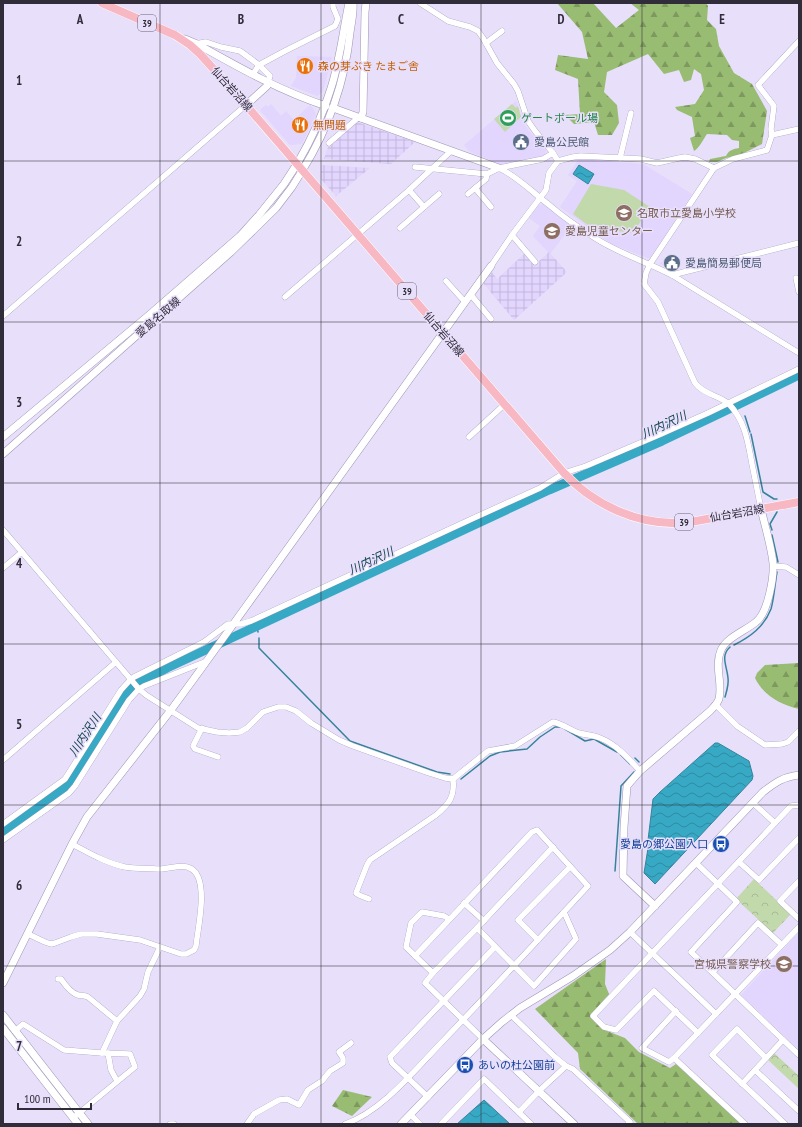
<svg xmlns="http://www.w3.org/2000/svg" width="802" height="1127" font-family="'PT Sans Narrow','Noto Sans JP',sans-serif">
	<style>
		.built { fill: #e2d5fe }
		.industrial { fill: url(#industrial-grid) }
		.green { fill: #c2d9ac }
		.forest { fill: url(#forest-firs) }
		.park { fill: url(#park-crowns) }
		.water { fill: url(#water-waves); stroke: #35849b }
		.lines { fill: none; stroke-linecap: round; stroke-linejoin: round }
		.stream { stroke: #35849b; stroke-width: 1.5 }
		.river { stroke: #37a9c5; stroke-width: 9 }
		.minor-casing { stroke: #9f95b5; stroke-width: 6 }
		.tertiary-casing { stroke: #9f95b5; stroke-width: 8 }
		.secondary-casing { stroke: #9f95b5; stroke-width: 8 }
		.primary-casing { stroke: #fff; stroke-width: 9 }
		.minor { stroke: #fff; stroke-width: 5.5 }
		.tertiary { stroke: #fff; stroke-width: 7 }
		.secondary { stroke: #fff; stroke-width: 7 }
		.primary { stroke: #f7b8c3; stroke-width: 8 }
		.grid { fill: none; stroke: #312c39; stroke-width: 1; stroke-opacity: 0.55 }
		.labels { text-anchor: middle; stroke-width: 3; stroke-linejoin: round; paint-order: stroke }
		.shield { fill: #e8dffb; stroke: #686273; stroke-width: 1 }
		.shield-label { font-size: 10px; font-weight: bold; fill: #312c39 }
		.food-label { font-size: 11px; fill: #c56008; stroke: #e8dffb; text-anchor: start }
		.street-label { font-size: 11px; fill: #312c39; stroke: #e8dffb }
		.leisure-label { font-size: 11px; fill: #27864d; stroke: #e8dffb; text-anchor: start }
		.service-label { font-size: 11px; fill: #4e5e75; stroke: #e8dffb; text-anchor: start }
		.education-label { font-size: 11px; fill: #785e54; stroke: #e8dffb; text-anchor: start }
		.transit-label { font-size: 11px; fill: #164399; stroke: #e8dffb; text-anchor: end }
		.water-label { font-size: 12px; font-style: italic; fill: #154551; stroke: #e8dffb }
		.grid-label { font-size: 13px; text-anchor: middle; font-weight: bold; fill: #312c39; stroke: #e8dffb; stroke-width: 3; stroke-linejoin: round; paint-order: stroke }
	</style>
	<defs>
		<pattern id="industrial-grid" width="8" height="8" patternUnits="userSpaceOnUse"><rect width="8" height="8" fill="#e2d5fe"/><path d="M0 4h8M4 0v8" fill="none" stroke="#c2b7da"/></pattern>
		<pattern id="forest-firs" width="22" height="20" patternUnits="userSpaceOnUse"><rect width="22" height="20" fill="#98bc72"/><path d="M5 1l3.5 6h-7zM16 11l3.5 6h-7z" fill="#7d995f"/></pattern>
		<pattern id="park-crowns" width="20" height="18" patternUnits="userSpaceOnUse"><rect width="20" height="18" fill="#c2d9ac"/><path d="M2 6a3 3 0 1 1 6 0M12 15a3 3 0 1 1 6 0" fill="none" stroke="#a7ba95"/></pattern>
		<pattern id="water-waves" width="16" height="10" patternUnits="userSpaceOnUse"><rect width="16" height="10" fill="#37a9c5"/><path d="M0 5q4-4 8 0t8 0" fill="none" stroke="#2f8aa1"/></pattern>
	</defs>
	<rect width="100%" height="100%" fill="#e8dffb"/>
	<g class="built">
		<polygon points="297,56 332,57 323,91 317,96 291,86 296,78"/>
		<polygon points="516,101 524,123 528,130 546,150 545,156 503,165 470,152 464,145"/>
		<polygon points="271,104 281,116 286,111 294,120 310,105 312,107 316,114 302,144 290,145 260,110 266,105 268,107"/>
		<polygon points="579,159 643,164 692,194 650,259 612,244 597,234 560,207 577,181 568,175"/>
		<polygon points="543,204 572,225 550,254 533,236 540,226 529,218 538,205"/>
		<polygon points="675,259 677,270 674,271 659,263"/>
		<polygon points="799,932 799,1050 741,995"/>
	</g>
	<g class="industrial">
		<polygon points="357,122 415,142 391,164 324,159 328,147"/>
		<polygon points="321,165 370,168 336,196 321,179"/>
		<polygon points="549,252 567,272 514,320 483,283 492,272 497,279 525,253 536,264"/>
	</g>
	<g class="green">
		<polygon points="512,104 516,108 518,106 521,117 505,132 494,119"/>
		<polygon points="591,184 624,190 650,207 633,233 610,230 604,227 600,232 598,231 597,232 573,214"/>
	</g>
	<g class="forest">
		<path d="M557,3H593L616,28L639,10L630,3H706L708,6L707,20L716,29L719,46L734,73L752,84L767,111L762,144L742,154L726,158L717,162H709L710,159L726,156C729,150 733,149 739,148V141L732,140L727,135L707,134C703,140 699,148 694,151L690,138L695,136L692,117L677,110L675,107L695,104L704,90L701,74L694,69L691,80L684,82L679,70L664,74L648,54L607,72L604,92L617,105L619,123L612,135H598L594,122L574,124L565,115L580,114L578,79L555,70L558,55L588,59L582,32Z"/>
		<path d="M799,663V709C781,705 763,695 755,678L757,673L765,665Z"/>
		<polygon points="606,959 605,984 609,994 590,1016 602,1029 625,1038 639,1052 670,1068 676,1064 741,1124 638,1124 580,1069 578,1053 535,1009"/>
		<polygon points="343,1090 372,1097 352,1116 332,1106"/>
	</g>
	<g class="park">
		<polygon points="754,879 791,914 773,933 736,899"/>
		<polygon points="774,1053 799,1076 799,1089 768,1060"/>
	</g>
	<g class="water">
		<polygon points="579,165 594,174 588,184 573,174"/>
		<polygon points="715,743 718,743 749,761 753,776 752,780 655,884 644,873 649,842 648,840 653,799 660,792"/>
		<polygon points="484,1100 510,1124 457,1124"/>
	</g>
	<g class="lines">
		<g class="stream">
			<polyline points="736,406 738,408"/>
			<polyline points="745,416 750,432"/>
			<polyline points="751,434 763,492 774,499 777,499"/>
			<polyline points="772,530 770,524 777,512"/>
			<polyline points="772,535 778,562"/>
			<polyline points="257,626 258,632"/>
			<polyline points="259,638 259,648 350,741 437,772 450,774"/>
			<path d="M734,645C750,637 764,627 771,609C774,599 775,583 777,572"/>
			<path d="M725,697C727,690 729,684 728,678C727,666 720,656 730,647"/>
			<polyline points="565,729 585,741 594,739 617,752"/>
			<polyline points="621,755 630,764"/>
			<polyline points="635,758 639,762"/>
			<polyline points="461,779 490,756 500,752 527,749 540,737 555,727 560,727"/>
			<polyline points="615,871 621,786 634,772"/>
		</g>
		<polyline class="river" points="3,832 66,787 102,733 131,687 167,668 549,490 662,441 723,412 799,375"/>
		<g class="minor-casing">
			<g id="minor">
				<polyline points="420,3 448,21 470,27 478,31 483,38 497,63 514,84 518,91 528,121 535,131 553,153 558,161"/>
				<polyline points="486,43 502,31"/>
				<polyline points="195,44 206,42 221,47 240,51 259,65 270,76 268,82"/>
				<polyline points="253,74 259,65 285,51 335,26 338,19 333,7 333,3"/>
				<polyline points="772,135 799,129"/>
				<polyline points="329,143 359,117"/>
				<polyline points="620,158 631,113"/>
				<polyline points="415,167 487,174"/>
				<path d="M499,168C517,176 532,192 548,204C562,216 579,228 595,238C618,253 647,262 672,275L799,353"/>
				<polyline points="475,188 491,207"/>
				<polyline points="409,190 424,207 439,194"/>
				<polyline points="468,194 486,179 487,174 499,168 543,159 553,153"/>
				<polyline points="400,228 424,207"/>
				<polyline points="512,235 535,262"/>
				<polyline points="491,266 512,235 546,190 549,173 558,161 573,157 581,156 641,159 657,163 679,158 685,157 695,159 714,168"/>
				<polyline points="672,275 799,243"/>
				<polyline points="796,278 799,292"/>
				<polyline points="446,281 465,302"/>
				<polyline points="471,295 491,319"/>
				<polyline points="285,297 408,191 451,151"/>
				<polyline points="3,316 246,105"/>
				<polyline points="469,437 505,404"/>
				<path d="M761,509C758,494 755,479 752,464C748,442 745,421 729,404C719,395 704,395 695,383L658,302L644,284L646,273L650,264L714,168L733,159L767,150L772,135L771,129L774,106L758,85L799,41"/>
				<path d="M3,530L139,689L146,695L198,728L217,732L229,733L240,732L247,728L263,712L278,707H286L296,711L311,723L339,740L353,746L429,773L445,778L453,779L488,751L515,746L553,722C563,724 570,730 579,733C586,735 593,735 600,738C616,744 629,759 640,771"/>
				<polyline points="773,566 786,567 799,575"/>
				<polyline points="3,568 22,552"/>
				<polyline points="716,705 737,726 765,745 782,744 788,742 799,731"/>
				<polyline points="202,728 193,746 195,749 218,757"/>
				<polyline points="3,760 116,662"/>
				<polyline points="753,803 775,823"/>
				<polyline points="3,824 65,779 121,690 131,679 134,677 204,642 228,624 241,624 251,621 476,517 540,488 564,473 586,466 661,434 708,413 799,369"/>
				<polyline points="3,840 69,793 75,786 129,700 139,689 144,686 207,661"/>
				<polyline points="739,862 759,880 799,838"/>
				<polyline points="696,863 737,902 691,952 799,1055"/>
				<polyline points="799,881 780,901 799,919"/>
				<path d="M369,899L359,895L356,893L367,865L370,860L436,815C449,804 455,797 453,779"/>
				<polyline points="464,903 484,921"/>
				<polyline points="477,928 534,986 576,939 564,912"/>
				<polyline points="630,932 716,1014"/>
				<path d="M28,934L45,942L51,944L55,943L71,937L81,934H97L140,940L181,954H186L194,950L196,946C198,927 207,889 196,873C187,861 171,869 159,869C148,868 136,869 125,867C106,863 89,853 72,844"/>
				<polyline points="538,940 518,920 570,867"/>
				<polyline points="713,972 758,923 782,945"/>
				<polyline points="433,973 406,947 411,923 422,912 444,916 449,919"/>
				<path d="M58,979H61C65,985 71,993 78,995C82,996 84,995 88,997L117,1021"/>
				<polyline points="676,1011 642,1048 669,1062 674,1058 745,1124"/>
				<polyline points="511,1015 555,1057 566,1066 573,1069 630,1122 628,1124"/>
				<polyline points="15,1031 23,1024 64,1050 102,1053 117,1021 140,996 144,989 148,972 160,947"/>
				<polyline points="698,1033 654,991 616,1030 604,1027 593,1016 791,806 799,805"/>
				<polyline points="483,1039 425,983 433,973 477,928 553,847"/>
				<polyline points="108,1053 111,1070 117,1081"/>
				<polyline points="674,1058 799,927"/>
				<polyline points="766,1058 737,1029 712,1055 785,1124"/>
				<polyline points="755,1070 799,1111"/>
				<polyline points="742,1084 783,1040"/>
				<polyline points="428,1097 392,1063 390,1057 495,947"/>
				<polyline points="519,1112 539,1091 566,1066"/>
				<polyline points="411,1115 420,1124"/>
				<polyline points="73,1118 135,1067 130,1054 102,1053"/>
				<polyline points="170,1124 174,1124"/>
				<polyline points="247,1124 254,1114 279,1100 287,1099 299,1105 308,1090 322,1081 330,1071 343,1063 343,1058 339,1052 351,1043"/>
				<path d="M345,1124C381,1112 414,1071 440,1044C490,992 539,939 588,886L537,830L532,832L415,956"/>
				<polyline points="441,1124 484,1079 531,1124"/>
			</g>
		</g>
		<g class="tertiary-casing">
			<g id="tertiary">
				<path d="M185,39L197,44C238,67 280,91 326,106"/>
				<polyline points="246,105 267,86 268,82"/>
				<polyline points="333,108 499,168"/>
				<polyline points="361,118 363,112 365,12 366,3"/>
				<path d="M297,164C311,140 323,115 331,88C340,60 343,31 349,3"/>
				<path d="M302,171C328,129 345,82 350,33C351,24 354,13 353,3"/>
				<path d="M655,906L623,876L624,827L627,786L640,771L710,711C714,707 717,704 719,699C723,683 714,666 721,650C727,637 745,631 756,622C768,613 774,577 773,563C771,545 765,526 761,509"/>
				<polyline points="3,983 72,844 87,817 171,710 201,669 491,266"/>
				<polyline points="483,1039 574,1124"/>
				<path d="M401,1124L483,1039L502,1022L520,1008L573,976L610,950L630,932L763,792C776,782 783,777 799,775"/>
			</g>
		</g>
		<g class="secondary-casing">
			<g id="secondary">
				<polyline points="3,437 148,316 240,236 259,215 284,184 297,164"/>
				<polyline points="3,454 231,252 276,208 292,187 302,171"/>
				<polyline points="3,1015 88,1124"/>
				<polyline points="3,1028 78,1124"/>
			</g>
		</g>
		<g class="primary-casing">
			<path id="primary" d="M102,3L175,35L190,45L200,54L246,105L564,473C594,505 637,525 682,523C701,521 720,516 739,513C759,509 779,506 799,502"/>
		</g>
		<use href="#minor" class="minor"/>
		<use href="#tertiary" class="tertiary"/>
		<use href="#secondary" class="secondary"/>
		<use href="#primary" class="primary"/>
	</g>
	<path class="grid" d="M160,3V1124M321,3V1124M481,3V1124M642,3V1124M3,161H799M3,322H799M3,483H799M3,644H799M3,805H799M3,966H799"/>
	<defs>
		<g id="restaurant-disc" transform="scale(0.9)"><circle r="9.5" fill="#e8710a" stroke="#e8dffb"/><path d="M-5-6h1v4h1v-4h1v4h1v-4h1v5L-1.5 .5V6h-2V.5L-5-1ZM5-6V6H3V1.5H1.5Q1.5-4 5-6Z" fill="#fff"/></g>
		<g id="stadium-disc" transform="scale(0.9)"><circle r="9.5" fill="#2e9e5b" stroke="#e8dffb"/><path d="M0-5a6.5 5 0 1 0 0 10a6.5 5 0 1 0 0-10ZM-3.5-1.8h7v3.6h-7Z" fill="#fff"/></g>
		<g id="civic-disc" transform="scale(0.9)"><circle r="9.5" fill="#5c6f8a" stroke="#e8dffb"/><path d="M-.6-6.5H3V-4.5H.6V-3L4-1V1h2V6H-6V1h2V-1L-.6-3ZM-1.2 2.5V6h2.4V2.5Z" fill="#fff"/></g>
		<g id="school-disc" transform="scale(0.9)"><circle r="9.5" fill="#8d6e63" stroke="#e8dffb"/><path d="M0-5L7-2L0 1L-7-2ZM-4 1L0 2.5L4 1V4Q0 6-4 4Z" fill="#fff"/></g>
		<g id="bus-disc" transform="scale(0.9)"><circle r="9.5" fill="#1a4fb4" stroke="#e8dffb"/><path d="M-5-6H5V4H4V6H2V4H-2V6H-4V4H-5ZM-3.5-4V0h7V-4ZM-3.5 1.2v1.5H-2V1.2ZM2 1.2v1.5H3.5V1.2Z" fill="#fff"/></g>
	</defs>
	<g fill-rule="evenodd">
		<use href="#restaurant-disc" x="305" y="66"/>
		<use href="#stadium-disc" x="508" y="118"/>
		<use href="#restaurant-disc" x="300" y="125"/>
		<use href="#civic-disc" x="521" y="142"/>
		<use href="#school-disc" x="624" y="213"/>
		<use href="#school-disc" x="552" y="231"/>
		<use href="#civic-disc" x="672" y="263"/>
		<use href="#bus-disc" x="721" y="844"/>
		<use href="#school-disc" x="784" y="964"/>
		<use href="#bus-disc" x="465" y="1065"/>
	</g>
	<g class="labels">
		<g class="shield">
			<rect x="138" y="15" width="18" height="16" rx="3"/>
			<rect x="398" y="283" width="18" height="16" rx="3"/>
			<rect x="675" y="514" width="18" height="16" rx="3"/>
		</g>
		<g class="shield-label">
			<text x="147" y="27">39</text>
			<text x="407" y="295">39</text>
			<text x="684" y="526">39</text>
		</g>
		<g class="food-label">
			<text x="318" y="70">森の芽ぶき たまご舎</text>
			<text x="313" y="129">無問題</text>
		</g>
		<g class="street-label">
			<text transform="translate(232 89) rotate(48)" y="4">仙台岩沼線</text>
			<text transform="translate(158 317) rotate(-41)" y="4">愛島名取線</text>
			<text transform="translate(444 334) rotate(49)" y="4">仙台岩沼線</text>
			<text transform="translate(737 513) rotate(-10)" y="4">仙台岩沼線</text>
		</g>
		<g class="leisure-label">
			<text x="521" y="122">ゲートボール場</text>
		</g>
		<g class="service-label">
			<text x="534" y="146">愛島公民館</text>
			<text x="685" y="267">愛島簡易郵便局</text>
		</g>
		<g class="education-label">
			<text x="637" y="217">名取市立愛島小学校</text>
			<text x="565" y="235">愛島児童センター</text>
			<text x="771" y="968" text-anchor="end">宮城県警察学校</text>
		</g>
		<g class="transit-label">
			<text x="708" y="848">愛島の郷公園入口</text>
			<text x="478" y="1069" text-anchor="start">あいの杜公園前</text>
		</g>
		<g class="water-label">
			<text transform="translate(664 425) rotate(-25)" y="4">川内沢川</text>
			<text transform="translate(371 561) rotate(-25)" y="4">川内沢川</text>
			<text transform="translate(85 735) rotate(-57)" y="4">川内沢川</text>
		</g>
	</g>
	<g class="grid-label">
		<text x="80" y="24">A</text>
		<text x="241" y="24">B</text>
		<text x="401" y="24">C</text>
		<text x="561" y="24">D</text>
		<text x="722" y="24">E</text>
		<text x="19" y="85">1</text>
		<text x="19" y="246">2</text>
		<text x="19" y="407">3</text>
		<text x="19" y="568">4</text>
		<text x="19" y="729">5</text>
		<text x="19" y="890">6</text>
		<text x="19" y="1051">7</text>
	</g>
	<rect width="802" height="1127" fill="none" stroke="#312c39" stroke-width="8"/>
	<path d="M18 1103v6h73v-6" fill="none" stroke="#312c39" stroke-width="2"/>
	<text x="24" y="1103" font-size="12" fill="#312c39" stroke="#e8dffb" stroke-width="3" paint-order="stroke">100 m</text>
</svg>
